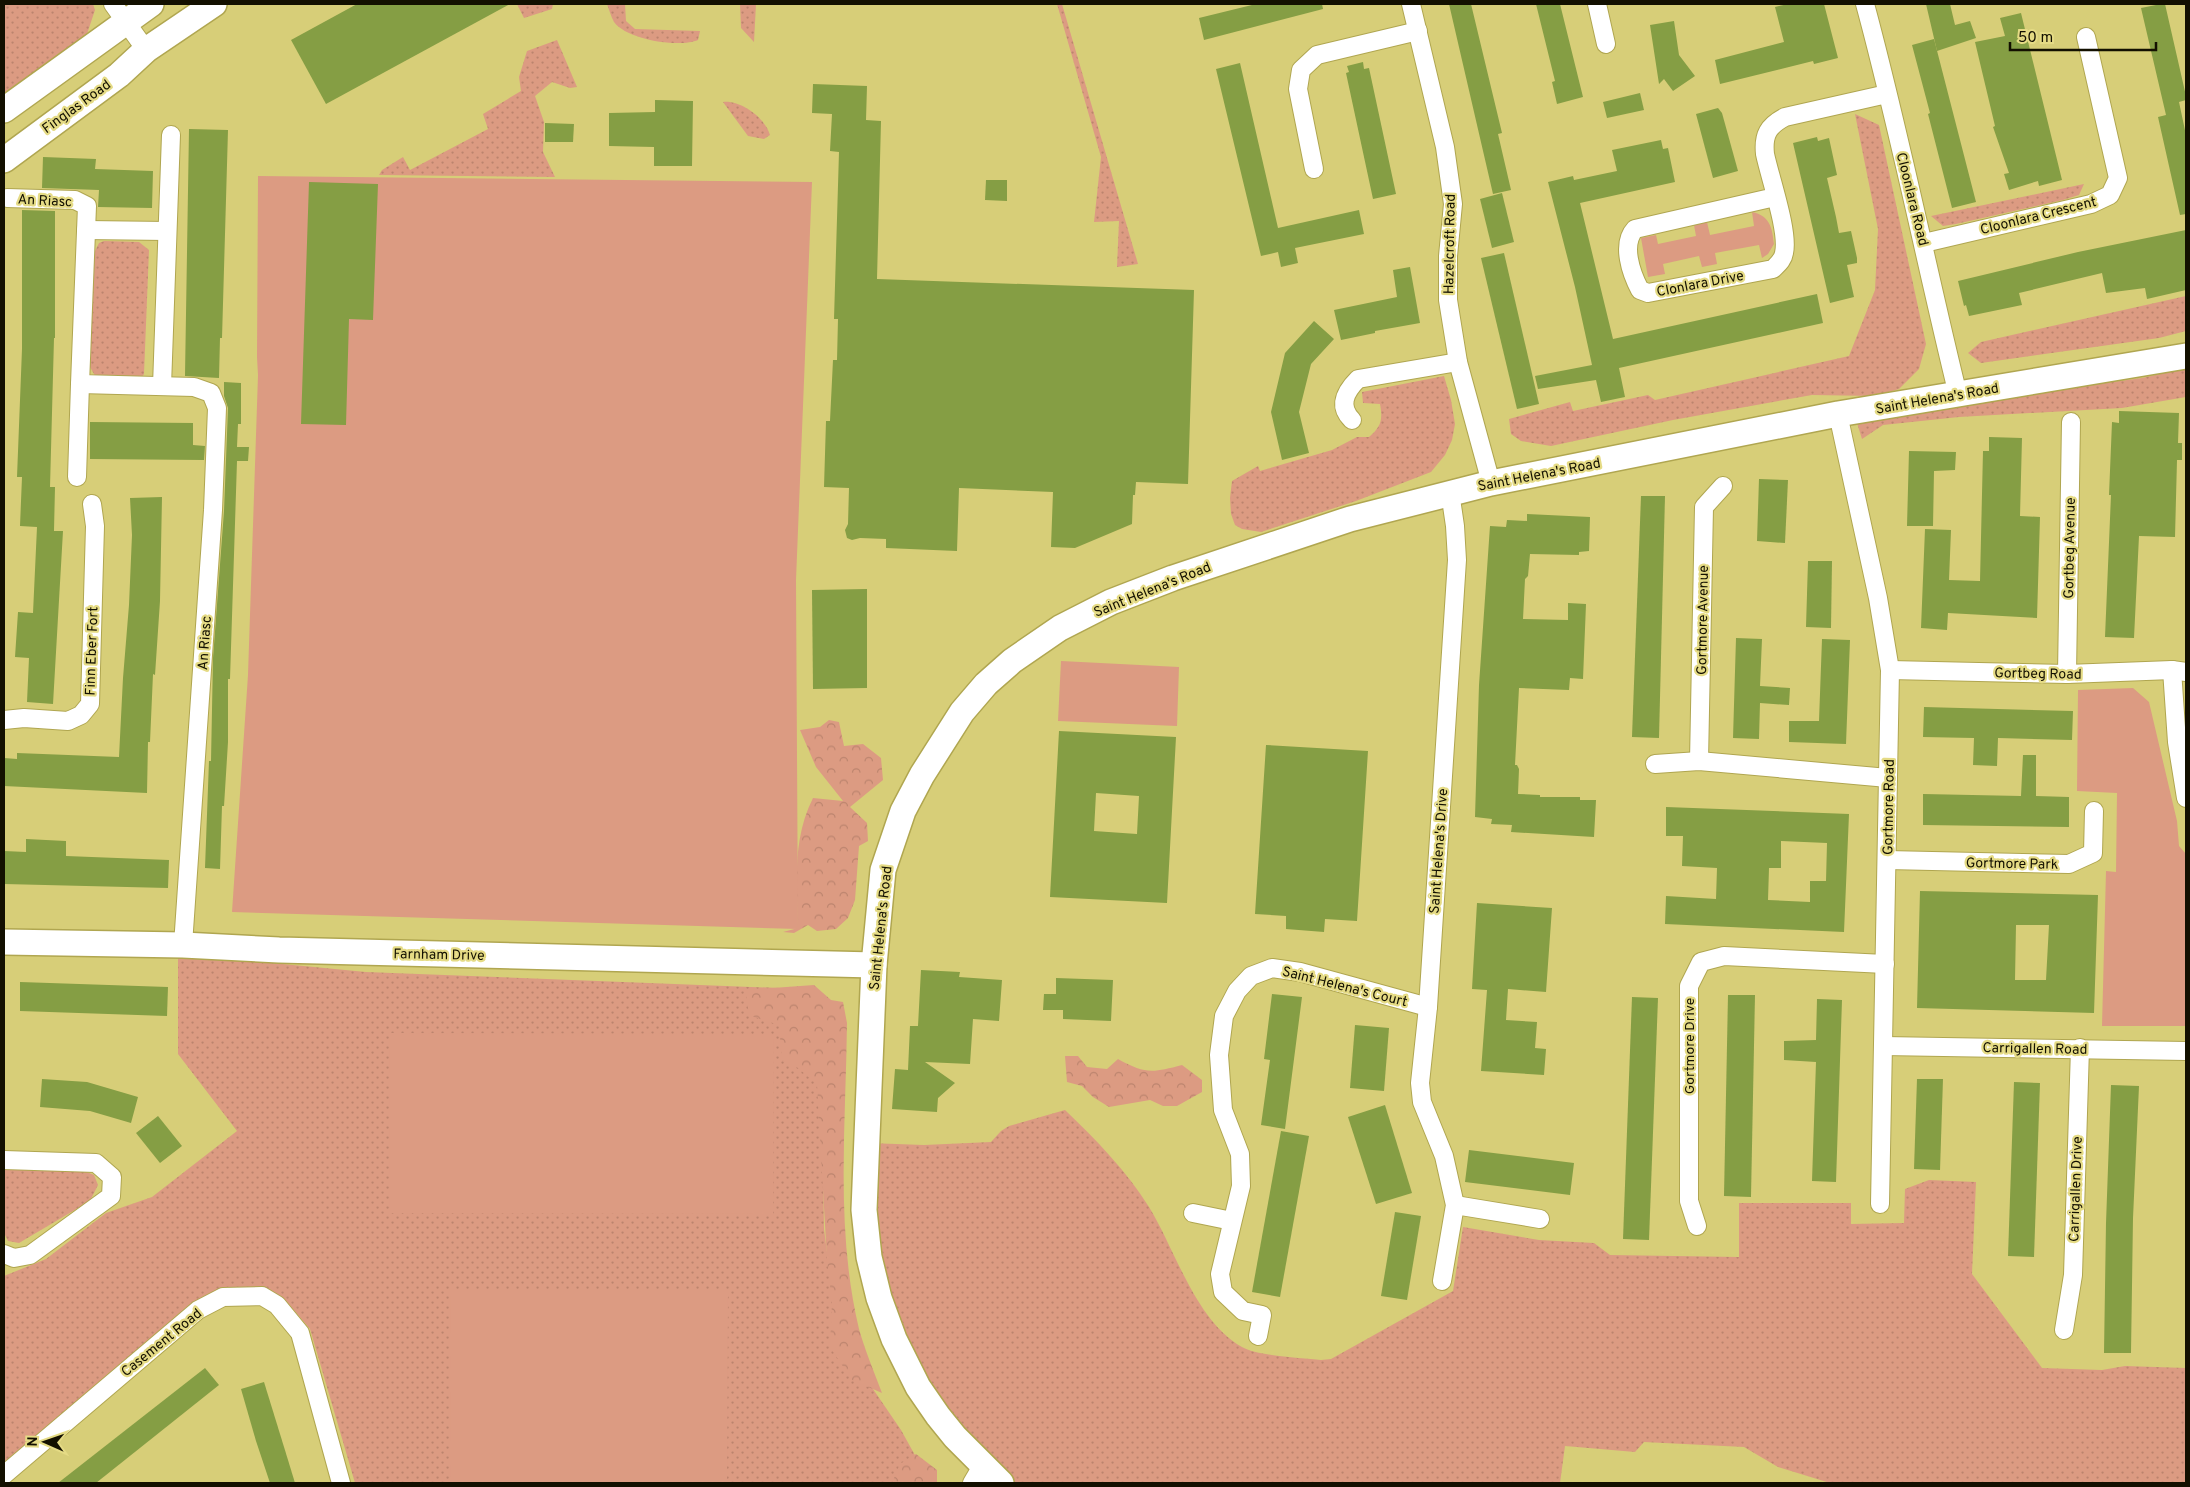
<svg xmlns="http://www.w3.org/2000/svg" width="2190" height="1487" font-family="Overpass,sans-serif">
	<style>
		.grass { fill: url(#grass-dots) }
		.forest { fill: url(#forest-crowns) }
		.park { fill: #dc9b82 }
		.building { fill: #859e44; fill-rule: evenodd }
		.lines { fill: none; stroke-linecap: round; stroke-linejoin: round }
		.street-casing { stroke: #b0a650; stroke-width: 20 }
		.secondary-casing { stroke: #b0a650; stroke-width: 28 }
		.street { stroke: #fff; stroke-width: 18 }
		.secondary { stroke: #fff; stroke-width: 25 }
		.labels { text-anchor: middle; stroke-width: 4.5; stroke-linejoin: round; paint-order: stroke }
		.street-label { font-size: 14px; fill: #131000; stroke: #e5db85 }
	</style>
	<defs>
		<pattern id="grass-dots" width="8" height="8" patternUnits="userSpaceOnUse" patternTransform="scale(1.25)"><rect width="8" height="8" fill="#dc9b82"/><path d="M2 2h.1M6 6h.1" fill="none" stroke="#bc846e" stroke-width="1.8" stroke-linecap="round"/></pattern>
		<pattern id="forest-crowns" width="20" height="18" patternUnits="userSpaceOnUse" patternTransform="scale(1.25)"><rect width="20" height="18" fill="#dc9b82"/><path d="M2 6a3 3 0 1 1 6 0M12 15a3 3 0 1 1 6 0" fill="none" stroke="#bc846e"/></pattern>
	</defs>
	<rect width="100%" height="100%" fill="#d7ce78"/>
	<g class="grass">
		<polygon points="4,4 93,4 95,10 86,37 4,93"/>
		<polygon points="517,4 553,4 552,9 524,18"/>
		<path d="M607,4H625L626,21L635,29L700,31L698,40C680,48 627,40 614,22C611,17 609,9 607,4Z"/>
		<polygon points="740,4 756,4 754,42 741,28"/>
		<polygon points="1057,4 1062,4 1138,264 1117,267 1119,221 1094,222 1101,157"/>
		<polygon points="557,40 577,87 570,88 552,82 535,96 544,122 543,152 555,177 379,175 382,170 403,157 410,170 488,129 483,114 521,91 519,77 527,51"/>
		<path d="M723,102C741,100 765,118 770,135L764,139L748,136Z"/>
		<polygon points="1855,114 1879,125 1926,344 1919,369 1899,389 1875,396 1812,395 1673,420 1551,446 1521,441 1511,434 1509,419 1570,402 1573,411 1648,395 1655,400 1849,356 1875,290 1878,229"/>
		<polygon points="2084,184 2079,195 2063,200 1956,224 1943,226 1931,216"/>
		<polygon points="104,241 139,242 149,250 144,374 140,380 98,381 90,367 94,253 99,243"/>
		<polygon points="2186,296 2186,331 2159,338 1981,363 1968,353 1981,342"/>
		<polygon points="2186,368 2186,397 2122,408 1959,417 1883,425 1862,439 1857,423 1959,403 2142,378"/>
		<path d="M1444,376L1451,400L1455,424L1452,440L1445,455L1431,472L1356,501L1261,532L1242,529L1235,525L1231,514L1230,498L1232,481L1258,466L1260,471L1332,450L1357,437H1369C1381,427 1383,420 1380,404L1363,403L1362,392Z"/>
		<polygon points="178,954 366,972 804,989 826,1008 823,1170 824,1229 829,1268 853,1350 873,1389 901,1430 916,1457 911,1483 355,1483 310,1329 286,1301 266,1289 194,1305 4,1462 4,1276 46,1259 106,1213 152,1197 237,1131 178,1054"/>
		<path d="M1065,1110C1096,1140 1126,1170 1149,1207C1176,1251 1195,1320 1242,1347C1257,1356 1302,1358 1321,1360L1331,1359L1453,1291L1463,1227L1539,1240L1594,1243L1610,1255L1739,1257V1203H1851V1224L1904,1223L1905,1189L1929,1180L1976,1182L1972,1274L2042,1368L2102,1370L2125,1366L2186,1368V1483H1830L1778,1467L1744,1447L1644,1442L1635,1452L1565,1446L1560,1483H1002L941,1422L879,1298L868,1143L924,1145L991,1142L1001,1131L1009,1126Z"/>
		<polygon points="4,1166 82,1170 94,1175 98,1185 90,1201 19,1243 8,1241 4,1233"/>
	</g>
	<g class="forest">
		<path d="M829,720L839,722L844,746L863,744L881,758L883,780L850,807L867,823L868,841L859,846L855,900L848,918L836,929L817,931L808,925L794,933L783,932L798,928C797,884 792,839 813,798L843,801L816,767L800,730L820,727Z"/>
		<path d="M814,985L831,1000L843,1002L847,1023C846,1124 835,1229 859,1329C865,1350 874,1372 882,1393L852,1380L830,1347L832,1302L827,1260L817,1084L798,1068L782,1060L779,1025L748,1015L746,990Z"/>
		<path d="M1065,1056H1078L1087,1067L1107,1069L1118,1059C1145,1074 1152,1073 1182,1065L1202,1080V1092L1177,1106H1163L1150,1100L1109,1107L1093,1097L1082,1086L1067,1082Z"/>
		<polygon points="916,1454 937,1470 937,1483 892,1483 900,1464"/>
	</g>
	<g class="park">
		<polygon points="258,176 812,182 796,580 798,929 232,912 248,675 258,375 257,357"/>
		<path d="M1752,212C1770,216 1772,227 1774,244L1768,254L1762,258L1759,245L1715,253L1717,264L1702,267L1699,256L1663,264L1665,274L1648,277L1641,238L1656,235L1658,244L1696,236L1694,225L1707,222L1710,235L1754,226Z"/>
		<polygon points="1061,661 1179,667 1177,726 1058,721"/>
		<polygon points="2133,688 2149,702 2177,821 2179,846 2186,854 2186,1026 2102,1026 2106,871 2116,872 2117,793 2077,791 2078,690"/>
		<polygon points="390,1033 774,1034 773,1214 389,1213"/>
		<polygon points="451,1291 728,1291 727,1483 450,1482"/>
	</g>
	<g class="building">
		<polygon points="357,4 510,4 326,104 291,40"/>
		<polygon points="1256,4 1322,4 1323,9 1204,40 1199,18"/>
		<polygon points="1449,4 1471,4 1502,133 1498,134 1511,190 1493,194"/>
		<polygon points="1536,4 1560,4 1583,97 1557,104 1552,82 1555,81"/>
		<polygon points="1788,4 1824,4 1838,58 1814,64 1813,61 1720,84 1715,60 1784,42 1775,7"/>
		<polygon points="1926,4 1950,4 1955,25 1970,21 1976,38 1937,51"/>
		<polygon points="2161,4 2165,4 2186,96 2186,100 2179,102 2186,135 2186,214 2180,215 2158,117 2166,115 2141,8"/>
		<polygon points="2021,13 2062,180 2039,186 2038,181 2009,190 2004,174 2009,173 1993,127 1995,126 1975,42 2005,36 2000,18"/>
		<polygon points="1674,21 1679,55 1695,76 1673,91 1664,79 1659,84 1650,25"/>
		<polygon points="1934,39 1976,202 1952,208 1928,114 1930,113 1912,45"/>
		<polygon points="1363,62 1364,69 1369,68 1396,194 1373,199 1346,73 1349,72 1347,66"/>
		<polygon points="1240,63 1278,228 1359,210 1364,234 1295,248 1298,263 1281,267 1278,252 1261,256 1216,69"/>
		<polygon points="813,84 867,86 866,120 881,121 877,279 1194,290 1188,484 1136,482 1135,495 1133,495 1132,524 1075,548 1051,547 1053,492 959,488 957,551 886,548 886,539 860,538 852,540 847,538 845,530 848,524 849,488 824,487 826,421 830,421 833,360 837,360 838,319 834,319 839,152 830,151 832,114 812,113"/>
		<polygon points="1640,93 1644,110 1607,118 1603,102"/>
		<polygon points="655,100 693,101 692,166 654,166 654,147 609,146 609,113 655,112"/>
		<polygon points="1718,108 1722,113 1738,171 1713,178 1696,114"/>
		<polygon points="545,123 574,124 573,142 545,142"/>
		<polygon points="189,129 228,130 222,338 220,338 219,378 185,376"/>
		<polygon points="1817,137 1818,141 1829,138 1837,175 1827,178 1836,217 1839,233 1851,231 1857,258 1857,263 1847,265 1854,297 1830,303 1793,143"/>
		<polygon points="1661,140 1663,149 1668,148 1675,182 1580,203 1613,339 1817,294 1823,323 1619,368 1625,397 1601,402 1596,380 1538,389 1535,376 1592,365 1575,287 1548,182 1573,176 1574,180 1617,171 1612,150"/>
		<polygon points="43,157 96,159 95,169 153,171 152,208 98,207 99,190 42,188"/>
		<polygon points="986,180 1007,180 1007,201 985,200"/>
		<polygon points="309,182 378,184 373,320 349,319 346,425 301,424"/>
		<polygon points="1502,193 1514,242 1492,248 1480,199"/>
		<polygon points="22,210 55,211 55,338 54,338 50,487 55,487 54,531 63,531 53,704 27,702 29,658 15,657 18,612 33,613 37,527 20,526 22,477 17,477 22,349"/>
		<polygon points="2186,230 2186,290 2147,299 2145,288 2106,293 2102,273 2019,293 2022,305 1969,316 1966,305 1964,306 1958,281 2078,252"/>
		<polygon points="1504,253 1539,404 1517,409 1481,258"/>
		<polygon points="1410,267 1420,323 1375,331 1375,333 1341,340 1334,310 1397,297 1393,270"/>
		<polygon points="1314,321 1334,339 1311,364 1299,412 1309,453 1282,460 1271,412 1285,353"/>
		<polygon points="224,382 241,383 241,424 238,424 237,447 249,447 248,461 237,461 230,679 228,679 228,742 224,806 222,806 220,869 205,868 209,761 211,761 213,658 224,511 228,408 224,396"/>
		<polygon points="2119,411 2179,413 2178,443 2182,443 2182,460 2177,460 2175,537 2139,536 2134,638 2105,637 2111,495 2109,495 2112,422 2119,423"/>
		<polygon points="90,422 193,423 193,445 205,446 204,460 90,459"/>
		<polygon points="1989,437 2022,438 2020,516 2040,517 2037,618 1948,613 1947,630 1921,628 1925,529 1951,530 1949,580 1980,581 1983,451 1989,451"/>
		<polygon points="1909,451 1956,452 1955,470 1934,471 1933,526 1907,526"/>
		<polygon points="1759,479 1788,480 1785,543 1757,541"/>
		<polygon points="1641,496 1665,496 1659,738 1632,737"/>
		<polygon points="162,497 160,601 155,675 153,674 150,742 148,742 147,793 4,786 4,758 17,759 17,753 119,757 123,678 129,605 132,535 130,498"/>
		<polygon points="1527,514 1590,517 1589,551 1579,552 1579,555 1530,554 1528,576 1525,579 1523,619 1568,620 1568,603 1586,604 1583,679 1570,678 1569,690 1519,688 1515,765 1517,765 1519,769 1518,794 1540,795 1540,797 1580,797 1580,800 1596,800 1594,837 1511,832 1512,825 1491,824 1492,819 1475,817 1479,685 1490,526 1506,527 1507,520 1527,521"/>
		<polygon points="1808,561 1832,561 1831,628 1806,627"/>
		<polygon points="867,589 867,688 813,689 812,590"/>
		<polygon points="1736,638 1762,639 1760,686 1790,688 1789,705 1760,703 1759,739 1733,738"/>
		<polygon points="1822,639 1850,640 1846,744 1789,742 1789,721 1819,721"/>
		<polygon points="1924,707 2073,711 2072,740 1998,738 1997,766 1973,765 1974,738 1923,737"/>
		<path d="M1059,731L1176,737L1167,903L1050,897ZM1096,793L1139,796L1137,834L1094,831Z"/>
		<polygon points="1266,745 1368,751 1357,921 1325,919 1324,932 1286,929 1286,916 1255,914"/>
		<polygon points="2023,755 2036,755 2036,796 2069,797 2069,827 1923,825 1923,794 2021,796"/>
		<path d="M1666,807L1849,814L1844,932L1665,924L1666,896L1716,899L1717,868L1682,866L1683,836H1666ZM1781,841L1827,843L1826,881H1810V902L1768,900L1769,868H1781Z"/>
		<polygon points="26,839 66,841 66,856 169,860 168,888 4,884 4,851 26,852"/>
		<path d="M1920,891L2098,895L2094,1013L1917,1008ZM2016,925H2049L2046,980H2015Z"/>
		<polygon points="1477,903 1552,908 1546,992 1508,989 1506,1020 1537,1022 1535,1048 1546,1049 1544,1075 1481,1071 1487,990 1472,989"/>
		<polygon points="921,970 960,972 959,977 1002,980 999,1021 973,1019 970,1064 925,1062 955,1083 938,1098 937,1112 892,1109 895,1069 908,1070 910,1026 918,1026"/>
		<polygon points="1056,978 1113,980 1111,1021 1063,1019 1063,1010 1043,1010 1044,994 1056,994"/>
		<polygon points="20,982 168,987 167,1016 20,1011"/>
		<polygon points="1272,994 1302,997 1285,1129 1261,1125 1270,1060 1264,1059"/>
		<polygon points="1728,995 1755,995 1751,1197 1724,1196"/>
		<polygon points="1632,997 1658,998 1649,1240 1623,1239"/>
		<polygon points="1817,999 1842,1000 1836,1182 1812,1181 1816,1062 1784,1060 1784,1041 1816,1040"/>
		<polygon points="1355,1025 1389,1028 1384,1091 1350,1088"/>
		<polygon points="42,1079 87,1082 138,1097 131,1123 90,1111 40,1107"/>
		<polygon points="1917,1079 1943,1079 1940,1170 1914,1169"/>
		<polygon points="2014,1082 2040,1083 2034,1257 2008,1256"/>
		<polygon points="2111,1085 2139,1086 2133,1218 2131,1353 2104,1353 2106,1223"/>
		<polygon points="1385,1105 1412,1193 1376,1204 1348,1117"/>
		<polygon points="158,1116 182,1146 160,1163 136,1133"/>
		<polygon points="1281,1131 1309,1136 1280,1297 1252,1292"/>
		<polygon points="1469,1150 1574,1163 1570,1195 1465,1182"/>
		<polygon points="1395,1212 1421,1216 1407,1300 1381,1296"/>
		<polygon points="205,1368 219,1385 96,1483 58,1483"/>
		<polygon points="264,1382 288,1460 295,1483 270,1483 256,1441 241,1389"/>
	</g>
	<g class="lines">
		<g class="street-casing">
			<g id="street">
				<polyline points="113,4 146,50"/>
				<polyline points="1411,4 1445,147 1453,204 1448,256 1448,300 1458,362 1491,483"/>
				<polyline points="1597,4 1606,44"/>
				<path d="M1865,4C1900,133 1926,265 1958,395"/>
				<polyline points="1314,169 1298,89 1301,70 1317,55 1418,31"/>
				<path d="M1775,197L1635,229C1621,244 1631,273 1640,290L1648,293L1773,269C1778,264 1783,260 1784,253C1789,232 1770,178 1765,154C1763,135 1768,126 1785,117L1887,94"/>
				<polyline points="7,198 75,200 87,206 80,384 194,387 211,393 217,408 213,510 183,945"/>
				<polyline points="86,230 167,231"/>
				<polyline points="1924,243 2091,204 2110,195 2118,178 2086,37"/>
				<polyline points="162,386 171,135"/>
				<polyline points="1838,414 1878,598 1890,670 1880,1204"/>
				<path d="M1352,420C1338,406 1345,392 1358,379L1458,362"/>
				<polyline points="77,477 80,384"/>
				<polyline points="1890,670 2067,674 2172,670 2186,672"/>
				<polyline points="2172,670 2177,742 2186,798"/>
				<polyline points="2067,674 2071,422"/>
				<polyline points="4,720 24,718 68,721 81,715 90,704 95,526 92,504"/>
				<polyline points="1699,761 1704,507 1723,486"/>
				<polyline points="1655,764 1699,761 1888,778"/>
				<polyline points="1887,860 2069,864 2093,853 2094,811"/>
				<polyline points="1883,1046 2186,1051"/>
				<polyline points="4,1160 96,1163 112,1177 111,1196 30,1255 14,1258 4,1254"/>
				<polyline points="1455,1205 1540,1219"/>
				<polyline points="1193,1213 1232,1221"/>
				<polyline points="1697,1226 1689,1201 1689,986 1701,962 1724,956 1885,964"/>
				<polyline points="1442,1281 1455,1205 1444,1156 1422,1102 1420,1083 1428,1007 1457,560 1455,526 1450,492"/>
				<polyline points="2064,1330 2073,1275 2080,1048"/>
				<polyline points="1258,1336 1262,1315 1243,1311 1223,1292 1220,1274 1241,1186 1240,1154 1223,1110 1219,1055 1224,1016 1237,991 1251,976 1272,968 1300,972 1428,1007"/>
				<polyline points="4,1475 198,1310 223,1297 262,1296 277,1305 300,1333 341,1483"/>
				<polyline points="972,1483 982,1466"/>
			</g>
		</g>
		<g class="secondary-casing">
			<g id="secondary">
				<polyline points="4,110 151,4"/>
				<polyline points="4,160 119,75 146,50 214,4"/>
				<polyline points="4,942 183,945 279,950 874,965"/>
				<polyline points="1001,1483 955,1437 938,1416 918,1387 894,1339 879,1298 869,1257 864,1210 874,965 883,870 903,811 922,775 962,712 986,684 1012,661 1060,628 1111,602 1173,578 1350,519 1491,483 1838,414 2186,356"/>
			</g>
		</g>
		<use href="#street" class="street"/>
		<use href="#secondary" class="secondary"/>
	</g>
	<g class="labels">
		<g class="street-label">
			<text transform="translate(76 106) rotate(-36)" y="5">Finglas Road</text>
			<text transform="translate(1913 199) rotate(76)" y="5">Cloonlara Road</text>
			<text transform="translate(45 200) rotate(3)" y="5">An Riasc</text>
			<text transform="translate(2038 215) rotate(-14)" y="5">Cloonlara Crescent</text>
			<text transform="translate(1449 244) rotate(-89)" y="5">Hazelcroft Road</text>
			<text transform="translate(1700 283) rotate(-11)" y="5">Clonlara Drive</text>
			<text transform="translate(1937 398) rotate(-10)" y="5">Saint Helena's Road</text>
			<text transform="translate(1539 474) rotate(-11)" y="5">Saint Helena's Road</text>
			<text transform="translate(2069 548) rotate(-89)" y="5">Gortbeg Avenue</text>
			<text transform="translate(1152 589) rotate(-22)" y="5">Saint Helena's Road</text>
			<text transform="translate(1702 620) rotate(-89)" y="5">Gortmore Avenue</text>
			<text transform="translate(204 643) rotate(-86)" y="5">An Riasc</text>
			<text transform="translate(91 651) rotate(-88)" y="5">Finn Eber Fort</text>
			<text transform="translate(2038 673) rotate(1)" y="5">Gortbeg Road</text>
			<text transform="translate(1888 807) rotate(-89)" y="5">Gortmore Road</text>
			<text transform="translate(1438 851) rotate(-86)" y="5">Saint Helena's Drive</text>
			<text transform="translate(2012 863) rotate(1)" y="5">Gortmore Park</text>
			<text transform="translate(880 928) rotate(-84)" y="5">Saint Helena's Road</text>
			<text transform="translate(439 954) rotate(1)" y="5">Farnham Drive</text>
			<text transform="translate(1345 986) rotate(14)" y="5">Saint Helena's Court</text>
			<text transform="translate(1689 1046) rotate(-90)" y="5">Gortmore Drive</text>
			<text transform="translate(2035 1048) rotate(1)" y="5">Carrigallen Road</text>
			<text transform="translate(2075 1189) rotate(-88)" y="5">Carrigallen Drive</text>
			<text transform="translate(161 1342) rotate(-39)" y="5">Casement Road</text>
		</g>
	</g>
	<rect width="2190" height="1487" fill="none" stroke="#131000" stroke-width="10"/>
	<g transform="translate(45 1442) rotate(272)" stroke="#e5db85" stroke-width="4" paint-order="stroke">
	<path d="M0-4L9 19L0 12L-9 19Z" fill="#131000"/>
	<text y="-8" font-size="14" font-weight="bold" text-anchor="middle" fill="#131000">N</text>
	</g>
	<path d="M2010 42v8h146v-8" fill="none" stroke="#131000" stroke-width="2.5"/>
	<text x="2018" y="42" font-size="15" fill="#131000" stroke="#e5db85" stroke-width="4" paint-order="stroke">50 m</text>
</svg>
